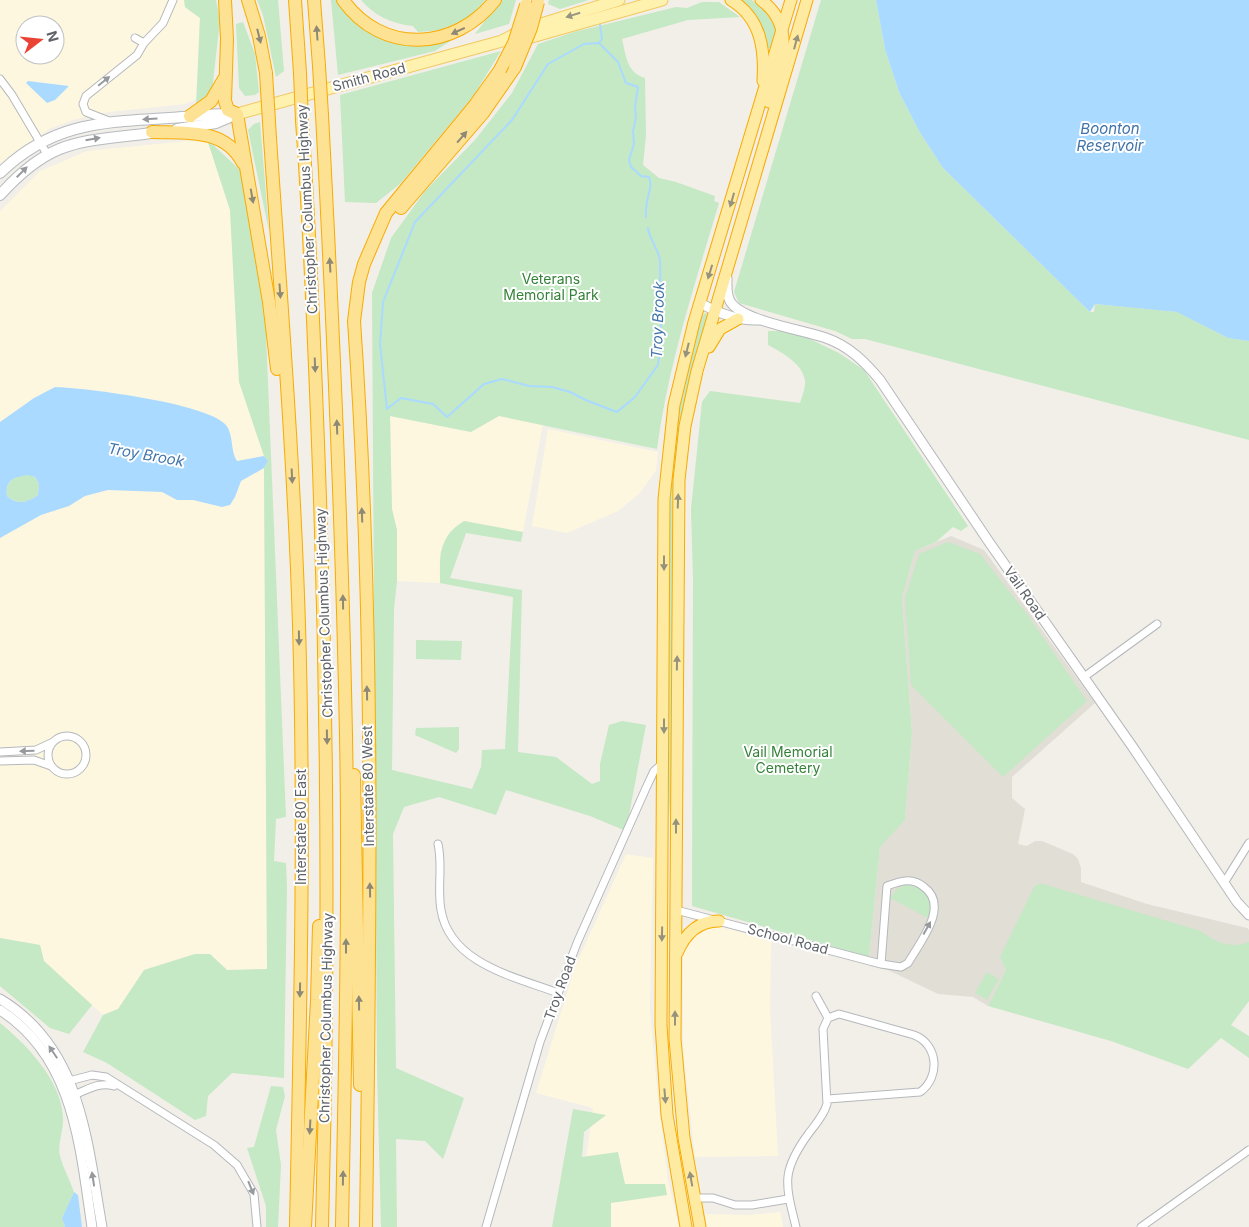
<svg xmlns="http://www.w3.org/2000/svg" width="1249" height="1227" font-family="Inter,sans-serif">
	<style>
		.commercial { fill: #fef7e0; fill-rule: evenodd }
		.education { fill: #e1ded6 }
		.green { fill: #c5e8c5 }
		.water { fill: #aadaff; fill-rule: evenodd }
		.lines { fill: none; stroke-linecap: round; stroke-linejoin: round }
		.stream { stroke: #aadaff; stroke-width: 2 }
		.minor-casing { stroke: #b5b8bc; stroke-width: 9 }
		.tertiary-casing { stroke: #b5b8bc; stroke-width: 11 }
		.secondary-casing { stroke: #b6babf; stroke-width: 12 }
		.primary-casing { stroke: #f2c960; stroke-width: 13 }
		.trunk-casing { stroke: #f9ab00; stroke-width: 13 }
		.motorway-casing { stroke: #f9ab00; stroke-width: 14 }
		.minor { stroke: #fff; stroke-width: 7 }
		.tertiary { stroke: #fff; stroke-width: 9 }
		.secondary { stroke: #fff; stroke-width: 10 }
		.primary { stroke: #fff2af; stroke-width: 11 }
		.trunk { stroke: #feeaa1; stroke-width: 11 }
		.motorway { stroke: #fde293; stroke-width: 12 }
		.motorway-bridge-casing { stroke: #f9ab00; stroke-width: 14; stroke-linecap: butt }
		.motorway-bridge { stroke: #fde293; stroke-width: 12 }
		.oneway { fill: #979581 }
		.oneway2 { fill: #8e8975 }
		.oneway3 { fill: #97927c }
		.oneway4 { fill: #979a9d }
		.labels { text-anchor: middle; stroke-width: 4; stroke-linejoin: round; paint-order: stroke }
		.street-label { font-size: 14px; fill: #5f6368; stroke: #fff }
		.park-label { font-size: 14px; fill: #348238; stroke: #fff }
		.water-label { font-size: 15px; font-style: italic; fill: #4174aa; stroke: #fff }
	</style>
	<rect width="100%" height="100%" fill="#f1efe8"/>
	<g class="commercial">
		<path d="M0,0H184L185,7L200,18L196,99L185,104L109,112L76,119L49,129L0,168ZM25,25H55V55H25Z"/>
		<polygon points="207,139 230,210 239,382 264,456 268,461 264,468 267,970 227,970 210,954 195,954 144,970 118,1009 103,1015 44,961 40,945 0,938 0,211 40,171 87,151"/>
		<polygon points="507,411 544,418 523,532 464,521 440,552 440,583 397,581 397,530 392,509 390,416 471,432"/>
		<polygon points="548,429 658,452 656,471 639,494 618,511 567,533 532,526"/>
		<polygon points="626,854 653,858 650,1010 659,1110 668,1180 679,1227 606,1227 585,1167 593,1108 536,1093 575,967"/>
		<polygon points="714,925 771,940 770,1009 778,1156 695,1157 683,1047 683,950 692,935"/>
		<polygon points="780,1212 783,1227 707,1227 705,1214 749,1215"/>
	</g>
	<polygon class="education" points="951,536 984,550 1095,703 1012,777 1012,798 1025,809 1018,844 1027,846 1035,841 1042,841 1073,854 1078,859 1081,868 1081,882 1147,904 1247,928 1249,930 1249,949 1006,970 988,1006 973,997 938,994 888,970 870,966 869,957 880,847 905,819 912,733 902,598 915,551"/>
	<g class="green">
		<polygon points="184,0 216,0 220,20 212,91 196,108 200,18 185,7"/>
		<polygon points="257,0 278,0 284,71 276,77 263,15"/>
		<polygon points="331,0 337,0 339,4 417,46 452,40 435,51 338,75"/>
		<path d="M361,0H485C464,27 450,30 418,32L413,26C392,24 375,16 361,0Z"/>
		<polygon points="501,0 516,0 509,24 475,34"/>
		<polygon points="549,0 589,0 560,9 548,4"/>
		<polygon points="741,0 752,0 765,11 776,29 770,48 768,48 759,20"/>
		<polygon points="821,0 876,0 885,49 899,92 919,131 943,168 1090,312 1094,312 1095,304 1178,312 1228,338 1249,341 1249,440 865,339 852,339 835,331 739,303 734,292"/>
		<path d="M702,2H719L740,17L688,20L622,39C626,56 627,73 645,78L646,136L643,165L659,178L676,182L715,196L714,201L719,203C695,284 668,365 657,449L499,416L471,432L390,416L392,509L397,530V581L394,609L392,770L472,789L481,767L482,750L505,749L513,597L440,583C440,556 438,537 464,521L523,532L521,542L466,533L450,578L522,590L518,752L556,757L592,784L600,781V764L609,725L622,721L646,725L626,831L590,816L506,790L496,815L439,797L404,807L393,834L396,1068L464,1098L443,1159L425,1141L396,1139L397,1227H381L377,1070L372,293L391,238L425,191L475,140L512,93L538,44L574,32L676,7L687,8Z"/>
		<polygon points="243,22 255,54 259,92 255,95 245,96 239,88 236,24"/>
		<polygon points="501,51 474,95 400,184 376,203 345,202 340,95"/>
		<polygon points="260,122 269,231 248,130 254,124"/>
		<polygon points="207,139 241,171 265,311 286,817 276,819 274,861 286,863 287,887 284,1078 232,1073 208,1096 206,1116 195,1120 107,1063 83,1052 103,1015 118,1009 144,970 195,954 210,954 227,970 267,969 264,468 268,461 264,456 239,382 230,210"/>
		<path d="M705,313L709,315L682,428L672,849L668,785L670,475C673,443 686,334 705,313Z"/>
		<path d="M768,331H793L839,353L864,370L968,526L961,531L953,527L936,542L915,551L902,598L912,733L905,820L880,847L869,957L692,906L693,580L691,509L702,402L710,391L800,403C802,397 806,387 805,380C802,363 781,352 768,345Z"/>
		<path d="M28,474L35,477L39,484L38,495C27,503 18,505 7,496C5,480 14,477 28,474Z"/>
		<polygon points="948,542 980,554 1027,614 1087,701 1003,777 911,685 905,598 919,554"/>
		<polygon points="416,640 462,641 461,660 416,659"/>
		<polygon points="459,727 459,749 456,753 415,735 416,728"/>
		<path d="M1038,884H1043L1201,931C1216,943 1231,949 1249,942V1001L1231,1025L1249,1036V1058L1221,1038L1188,1069L1111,1041L988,1006L1006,970L1000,957L1034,887Z"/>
		<path d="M907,885C925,888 935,900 928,918L890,898L898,888Z"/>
		<polygon points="0,938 40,945 44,961 92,1005 69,1034 50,1028 0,986"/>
		<polygon points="987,972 999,979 987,1000 975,993"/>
		<path d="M0,1023C27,1045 61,1080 63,1117C64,1130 57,1144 60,1156C63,1168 70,1180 74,1192L62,1218L65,1227H0Z"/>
		<polygon points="271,1086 283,1087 285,1096 276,1130 281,1165 278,1227 266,1227 266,1206 247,1148 254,1147"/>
		<polygon points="573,1109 606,1115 584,1132 582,1157 618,1152 625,1184 665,1184 667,1195 611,1203 611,1227 552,1227"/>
	</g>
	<g class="water">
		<polygon points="876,0 1249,0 1249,341 1228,338 1177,312 1095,304 1090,312 943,168 919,131 899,92 885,49"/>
		<polygon points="28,81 69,86 55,100 47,103 26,83"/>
		<path d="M55,387C86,388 207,403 226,425C234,435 230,451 237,461L264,456L268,461L264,468L241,481L235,497L230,505L222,507L193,500H177L162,492L108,490L85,496L69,506L41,515L0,538V422L34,398ZM28,475L35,477L39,484L38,495C27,503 17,505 7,496C5,480 14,477 28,475Z"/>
		<polygon points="74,1192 78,1195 82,1227 65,1227 62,1218"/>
	</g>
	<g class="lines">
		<g class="stream">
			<path d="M600,24L602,39L599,43L618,62L626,83L638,87L635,106L636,118L633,131L634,144L629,160L631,167L641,176L649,177C654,188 644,199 646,217"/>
			<path d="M599,43L584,44L548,64L512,120L415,222L383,302L380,344L387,409L401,398L433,404L447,417L484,384L502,379L529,386L552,387L570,392L588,401L617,412L635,397L658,365L661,336L660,260C658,249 650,240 648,228"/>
		</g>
		<g class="minor-casing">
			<g id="minor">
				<polyline points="135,38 144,43"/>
				<polyline points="0,79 12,95 47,154"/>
				<polyline points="109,121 86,112 83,104 86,96 137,55 144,43 163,23 173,0"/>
				<polyline points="1084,677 1157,624"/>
				<circle cx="67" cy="755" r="19"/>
				<polyline points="0,752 36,750 51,743"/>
				<polyline points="0,761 34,760 51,766"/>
				<path d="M438,844C443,866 437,888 441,910C450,964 516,977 558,993"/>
				<polyline points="1224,883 1249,843"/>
				<path d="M676,910L881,964L901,967L908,963C920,942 950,906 924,887C912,877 900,881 887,886L881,964"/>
				<polyline points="816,996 828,1018"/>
				<polyline points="65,1082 92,1075 106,1077 214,1145 237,1165 254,1194 257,1227"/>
				<path d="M71,1096C86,1091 98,1081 114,1086"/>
				<polyline points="695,1198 713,1198 735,1205 752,1205 788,1199"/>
				<polyline points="486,1227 540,1042 577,943 646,788 654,771 663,763"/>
				<path d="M796,1227C785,1183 781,1171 809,1133C816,1124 824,1115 827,1104L823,1029L828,1018L839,1014L914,1035C938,1044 941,1077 920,1092L828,1099"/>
				<polyline points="1141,1227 1249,1150"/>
			</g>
		</g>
		<g class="tertiary-casing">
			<g id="tertiary">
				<path d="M727,278C727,285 726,294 730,301C741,321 804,330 826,338C849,346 865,362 880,380L989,542L1132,746L1237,902L1249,915"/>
				<path d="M700,303C718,313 738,321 759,320"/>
				<path d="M0,999C82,1048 87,1143 102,1227"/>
				<path d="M0,1010C75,1058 80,1148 92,1227"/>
			</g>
		</g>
		<g class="secondary-casing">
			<g id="secondary">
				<polyline points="177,129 216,123 237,114"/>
				<path d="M0,173C51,123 102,122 169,118C191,117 212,113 234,114"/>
				<path d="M0,195C55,134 84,143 158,132"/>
			</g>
		</g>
		<g class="primary-casing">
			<g id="primary">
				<polyline points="521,40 662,0"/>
				<polyline points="237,114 502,41 525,29 619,0"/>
			</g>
		</g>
		<g class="trunk-casing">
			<g id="trunk">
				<path d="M731,0C761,18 765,49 763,81"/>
				<path d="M761,0C798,27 780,67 769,102"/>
				<polyline points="709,347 720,329 738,319"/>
				<path d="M677,953C685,934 698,921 719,921"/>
				<polyline points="686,1227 667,1115 661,1025 664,499 674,405 694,322 791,0"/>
				<polyline points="700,1227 684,1138 675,1039 679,480 685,426 697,371 807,0"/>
			</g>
		</g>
		<g class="motorway-casing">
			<g id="motorway">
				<polyline points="225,0 227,39 225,101 228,110 237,114 269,302 277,369"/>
				<polyline points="248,0 259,36 266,73"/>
				<polyline points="295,0 300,73"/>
				<polyline points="314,0 319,66"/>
				<path d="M343,0C382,55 455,51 495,0"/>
				<path d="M322,115C333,321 342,528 346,735C349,899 345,1063 342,1227"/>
				<polyline points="190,116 211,101 224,79"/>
				<path d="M302,121C310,229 314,336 318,443C328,705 329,966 322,1227"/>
				<path d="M152,132C187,133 225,128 243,163"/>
				<path d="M270,138C281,300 294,462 299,625C305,825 300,1026 296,1227"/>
				<polyline points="401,208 483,113 515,67"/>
				<polyline points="354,775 360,1085"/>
				<polyline points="305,1227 317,1000 319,926"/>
				<path d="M366,1227C370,925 375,622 354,321L359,282L364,264L386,213L475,105L500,70"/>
			</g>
		</g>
		<use href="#minor" class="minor"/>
		<use href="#tertiary" class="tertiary"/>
		<use href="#secondary" class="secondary"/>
		<use href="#primary" class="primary"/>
		<use href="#trunk" class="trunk"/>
		<use href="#motorway" class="motorway"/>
		<g class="motorway-bridge-casing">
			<g id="motorway-bridge">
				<polyline points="319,66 322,115"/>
				<polyline points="515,67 531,28 538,2"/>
				<polyline points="500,70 514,43 526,5"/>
				<polyline points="266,73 270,138"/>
				<polyline points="300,73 302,121"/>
			</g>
		</g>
		<use href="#motorway-bridge" class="motorway-bridge"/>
	</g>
	<defs><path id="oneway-solid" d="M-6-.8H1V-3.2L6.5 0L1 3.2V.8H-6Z" transform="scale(1.25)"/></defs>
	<use class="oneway" href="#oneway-solid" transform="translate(573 15) rotate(163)"/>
	<g class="oneway2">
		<use href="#oneway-solid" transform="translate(458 31) rotate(155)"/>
		<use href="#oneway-solid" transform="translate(317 33) rotate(-94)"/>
		<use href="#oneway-solid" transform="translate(259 36) rotate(76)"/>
		<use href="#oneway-solid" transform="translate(462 137) rotate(-49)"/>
		<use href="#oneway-solid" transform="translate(252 196) rotate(80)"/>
		<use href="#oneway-solid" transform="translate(330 265) rotate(-93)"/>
		<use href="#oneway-solid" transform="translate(280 291) rotate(86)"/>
		<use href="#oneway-solid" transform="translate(315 365) rotate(88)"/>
		<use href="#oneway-solid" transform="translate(337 427) rotate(-92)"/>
		<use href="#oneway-solid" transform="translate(292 476) rotate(87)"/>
		<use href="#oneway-solid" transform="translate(362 515) rotate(-92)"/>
		<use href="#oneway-solid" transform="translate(343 602) rotate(-91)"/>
		<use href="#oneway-solid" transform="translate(299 638) rotate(89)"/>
		<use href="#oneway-solid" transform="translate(367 693) rotate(-91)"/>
		<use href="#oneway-solid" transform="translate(327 737) rotate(89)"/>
		<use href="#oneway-solid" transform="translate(370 890) rotate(-91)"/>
		<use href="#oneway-solid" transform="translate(346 946) rotate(-90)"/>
		<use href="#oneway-solid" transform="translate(300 990) rotate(91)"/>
		<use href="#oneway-solid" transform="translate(359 1003) rotate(-91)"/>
		<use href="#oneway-solid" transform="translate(310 1127) rotate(93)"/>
		<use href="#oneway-solid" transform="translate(343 1178) rotate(-89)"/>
	</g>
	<g class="oneway3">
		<use href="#oneway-solid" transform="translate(796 42) rotate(-75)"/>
		<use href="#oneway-solid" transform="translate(732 200) rotate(106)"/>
		<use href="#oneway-solid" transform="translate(710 272) rotate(107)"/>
		<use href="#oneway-solid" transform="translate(687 350) rotate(104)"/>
		<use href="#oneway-solid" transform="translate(678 501) rotate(-88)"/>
		<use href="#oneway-solid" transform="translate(664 563) rotate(90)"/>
		<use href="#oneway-solid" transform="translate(677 663) rotate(-89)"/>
		<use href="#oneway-solid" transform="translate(664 726) rotate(90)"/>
		<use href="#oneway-solid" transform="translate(676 826) rotate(-90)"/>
		<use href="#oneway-solid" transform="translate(662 934) rotate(91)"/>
		<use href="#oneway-solid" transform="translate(675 1018) rotate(-90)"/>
		<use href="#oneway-solid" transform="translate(665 1096) rotate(85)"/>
		<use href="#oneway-solid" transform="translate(691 1179) rotate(-100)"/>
	</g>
	<g class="oneway4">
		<use href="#oneway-solid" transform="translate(104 81) rotate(-39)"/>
		<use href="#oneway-solid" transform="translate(150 119) rotate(177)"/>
		<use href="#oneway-solid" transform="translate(93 139) rotate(-10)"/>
		<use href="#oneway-solid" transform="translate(22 172) rotate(-45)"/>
		<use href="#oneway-solid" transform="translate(27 751) rotate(178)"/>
		<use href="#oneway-solid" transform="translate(927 928) rotate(-61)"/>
		<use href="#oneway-solid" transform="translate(53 1052) rotate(-124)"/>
		<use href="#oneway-solid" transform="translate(93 1179) rotate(-99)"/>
		<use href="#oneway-solid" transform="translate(251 1188) rotate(68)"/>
	</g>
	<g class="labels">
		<g class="street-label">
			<text transform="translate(369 77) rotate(-15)" y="5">Smith Road</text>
			<text transform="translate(307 209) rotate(-93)" y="5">Christopher Columbus Highway</text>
			<text transform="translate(1025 593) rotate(55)" y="5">Vail Road</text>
			<text transform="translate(324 613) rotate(-92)" y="5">Christopher Columbus Highway</text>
			<text transform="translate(368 786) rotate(-91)" y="5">Interstate 80 West</text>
			<text transform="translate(301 827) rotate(-90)" y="5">Interstate 80 East</text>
			<text transform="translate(788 939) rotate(15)" y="5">School Road</text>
			<text transform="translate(560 988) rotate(-70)" y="5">Troy Road</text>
			<text transform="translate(326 1018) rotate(-89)" y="5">Christopher Columbus Highway</text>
		</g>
		<g class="park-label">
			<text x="551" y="284">Veterans<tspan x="551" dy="16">Memorial Park</tspan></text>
			<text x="788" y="757">Vail Memorial<tspan x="788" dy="16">Cemetery</tspan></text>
		</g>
		<g class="water-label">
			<text x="1110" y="134">Boonton<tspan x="1110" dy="17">Reservoir</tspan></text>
			<text transform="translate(658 320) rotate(-88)" y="5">Troy Brook</text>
			<text transform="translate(146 455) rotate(10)" y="5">Troy Brook</text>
		</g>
	</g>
	<g transform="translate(40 40) rotate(74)"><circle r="24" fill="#ffffff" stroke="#bfc1c3"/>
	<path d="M0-4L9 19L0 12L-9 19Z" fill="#ea4335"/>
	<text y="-8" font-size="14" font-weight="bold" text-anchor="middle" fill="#5f6368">N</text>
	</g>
</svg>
